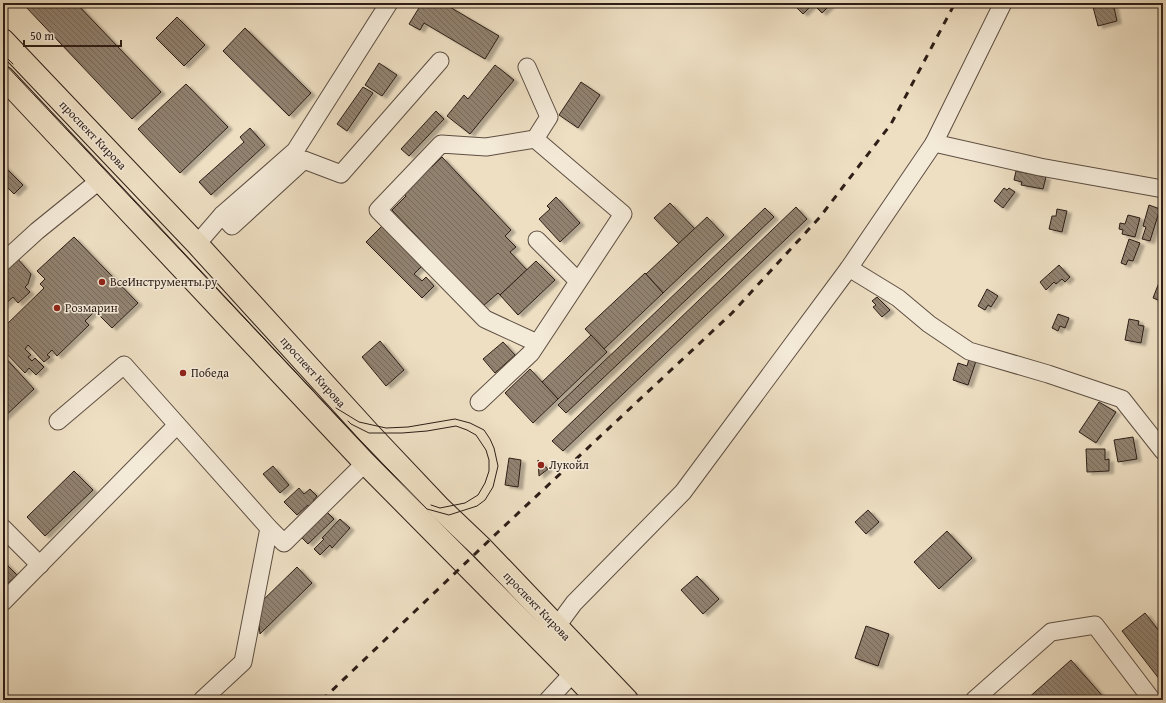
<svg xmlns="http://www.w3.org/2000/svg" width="1166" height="703" font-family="'Gentium Book Plus',serif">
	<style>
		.building { fill: url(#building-back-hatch); stroke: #2d1e17; filter: url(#shadow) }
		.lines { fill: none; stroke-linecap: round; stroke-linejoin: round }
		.minor-casing { stroke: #5d4e42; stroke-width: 19 }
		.major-casing { stroke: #2d1e17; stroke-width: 24 }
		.minor { stroke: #f4ead8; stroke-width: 17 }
		.major { stroke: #eedfc3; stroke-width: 22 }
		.tram { stroke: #2d1e17; stroke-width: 1 }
		.rail { stroke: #2d1e17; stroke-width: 3; stroke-dasharray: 7 7; stroke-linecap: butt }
		.poi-dot { fill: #8f2418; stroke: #f4ead8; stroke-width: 1.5 }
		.labels { text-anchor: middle; stroke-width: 3; stroke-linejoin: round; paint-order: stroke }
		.street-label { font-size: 12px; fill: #2d1e17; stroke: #f4ead8 }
		.poi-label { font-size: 12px; fill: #2d1e17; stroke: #f4ead8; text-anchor: start }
	</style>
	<defs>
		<pattern id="building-back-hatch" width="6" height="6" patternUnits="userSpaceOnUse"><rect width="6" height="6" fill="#918270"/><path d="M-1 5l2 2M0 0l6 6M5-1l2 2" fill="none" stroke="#776a5b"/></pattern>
		<filter id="shadow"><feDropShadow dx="4.5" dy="2.5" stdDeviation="1" flood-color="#0004"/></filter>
	</defs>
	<rect width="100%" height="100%" fill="#eedfc3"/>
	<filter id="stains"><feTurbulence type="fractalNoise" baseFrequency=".005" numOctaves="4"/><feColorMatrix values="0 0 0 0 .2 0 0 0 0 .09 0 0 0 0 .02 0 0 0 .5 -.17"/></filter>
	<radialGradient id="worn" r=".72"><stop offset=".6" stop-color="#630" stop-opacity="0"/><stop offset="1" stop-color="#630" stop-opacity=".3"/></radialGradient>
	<g class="building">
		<polygon points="28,3 76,3 161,92 132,119 25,6"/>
		<polygon points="422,3 443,3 499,36 485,59 424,23 420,30 409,24"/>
		<polygon points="796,3 832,3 822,13 813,4 803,14 794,5"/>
		<polygon points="1092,3 1113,3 1117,21 1098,26"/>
		<polygon points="177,17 205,45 184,66 156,38"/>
		<polygon points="245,28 311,93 289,116 223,51"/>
		<polygon points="379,63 397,75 382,96 365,85"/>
		<polygon points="495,65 514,80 470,134 447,116 464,95 468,99"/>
		<polygon points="581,82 600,95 578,128 559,115"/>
		<polygon points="186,84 228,127 180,173 138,129"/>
		<polygon points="363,87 373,93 347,131 337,124"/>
		<polygon points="436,111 444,119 409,156 401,149"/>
		<polygon points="250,128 265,145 211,195 199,182 244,142 240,137"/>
		<polygon points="442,157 511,230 505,236 516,247 510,252 527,270 500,295 498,293 483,306 392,210 406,196 401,190 430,164 432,167"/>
		<polygon points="3,165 23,185 14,194 3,183"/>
		<polygon points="1016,171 1046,177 1043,189 1021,185 1022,182 1014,180"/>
		<polygon points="1004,188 1007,190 1009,188 1015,192 1003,208 994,201"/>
		<polygon points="556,197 580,223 560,242 539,219 550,209 547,206"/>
		<polygon points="670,203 695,229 679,244 654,218"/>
		<polygon points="1149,205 1160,209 1150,241 1142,239 1146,227 1143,226"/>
		<polygon points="796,207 807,219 563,451 552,441"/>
		<polygon points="765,208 774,217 566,413 558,405"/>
		<polygon points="1057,209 1067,211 1062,232 1049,229 1052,216 1056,216"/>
		<polygon points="1128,215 1140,218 1135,237 1122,234 1123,230 1119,229 1120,223 1125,224"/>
		<polygon points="707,217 724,235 663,293 646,274"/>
		<polygon points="383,225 423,265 414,274 422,281 426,277 434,286 422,298 366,242"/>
		<polygon points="74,237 138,303 112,328 95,311 85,321 89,325 57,356 52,350 47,355 50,357 44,362 28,345 25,349 31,355 28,357 32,361 35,358 44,367 36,375 29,368 25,373 3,350 3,328 44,288 40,284 45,279 37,271"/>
		<polygon points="1129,239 1140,243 1133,261 1128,260 1126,265 1121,263"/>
		<polygon points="17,258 31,274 28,284 25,287 30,292 18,303 13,297 3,306 3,271"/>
		<polygon points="536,261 555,280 518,315 500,295"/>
		<polygon points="1059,265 1070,277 1065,282 1062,279 1056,284 1054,282 1046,290 1040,282"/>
		<polygon points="645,273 663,293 604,349 585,329"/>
		<polygon points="1160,280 1163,281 1163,302 1153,298"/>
		<polygon points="987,289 998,296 991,307 988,305 985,310 978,306"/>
		<polygon points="877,297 890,310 882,317 873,307 876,305 872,301"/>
		<polygon points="1058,314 1069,318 1065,328 1060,326 1058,331 1052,328"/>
		<polygon points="1129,319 1139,321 1138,325 1144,326 1141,343 1125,340"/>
		<polygon points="591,335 607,352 558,399 542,382"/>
		<polygon points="380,341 404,370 386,386 362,357"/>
		<polygon points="503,342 515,355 495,373 483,359"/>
		<polygon points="3,355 34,389 3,418"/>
		<polygon points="969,359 976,361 968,385 953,380 958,363 967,366"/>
		<polygon points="530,369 558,399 533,423 505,393"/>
		<polygon points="1099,402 1116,412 1096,443 1079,432"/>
		<polygon points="1133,437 1137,459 1118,462 1114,440"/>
		<polygon points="1086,449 1105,449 1105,460 1109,459 1109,471 1087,472"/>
		<polygon points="509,458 521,460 518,487 505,485"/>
		<polygon points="538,460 548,469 539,476"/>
		<polygon points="273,466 289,485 280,493 263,474"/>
		<polygon points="74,471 93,490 45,536 27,517"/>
		<polygon points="299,488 304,494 310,489 317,496 313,501 318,506 313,511 308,505 297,515 284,502"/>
		<polygon points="868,510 879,522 866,534 855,522"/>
		<polygon points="327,512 334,519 308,544 301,537"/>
		<polygon points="340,519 350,528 332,548 330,545 320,555 314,549 324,539 322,538"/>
		<polygon points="947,531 972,558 939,589 914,562"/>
		<polygon points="3,561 17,575 3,588"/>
		<polygon points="297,567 312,583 260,634 257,606"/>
		<polygon points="697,576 719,599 703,614 681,590"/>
		<polygon points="1145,613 1163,636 1163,678 1160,680 1122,631"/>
		<polygon points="866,626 889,634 878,666 855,658"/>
		<polygon points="1071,660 1106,700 1026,700"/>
	</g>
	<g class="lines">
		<g class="minor-casing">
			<g id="minor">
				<polyline points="527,67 549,117 535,139 486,147 441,144 378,210 485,319 537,343"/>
				<polyline points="934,143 1040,167 1163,189"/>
				<polyline points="222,215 232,226 304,160 341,174 440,61"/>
				<polyline points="537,240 578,281"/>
				<polyline points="197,244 222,215 295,151 389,3"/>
				<polyline points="3,262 37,231 100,180"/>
				<polyline points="849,268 898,298 929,324 969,351 1048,374 1122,399 1163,451"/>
				<polyline points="479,402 531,353 623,214 535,139"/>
				<polyline points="58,421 124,365 269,528 284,543 365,463"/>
				<polyline points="3,528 40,565"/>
				<polyline points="3,602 177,425"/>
				<polyline points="557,626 574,603 683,492 849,268 934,143 1003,3"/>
				<polyline points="202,700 243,662 269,528"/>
				<polyline points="548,700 573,673"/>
				<polyline points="974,700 1051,632 1095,625 1152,700"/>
			</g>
		</g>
		<g class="major-casing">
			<g id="major">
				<polyline points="3,40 197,244 369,433 440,508 482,548 627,700"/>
				<polyline points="3,77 365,463 573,673 598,700"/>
			</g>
		</g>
		<use href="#minor" class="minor"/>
		<use href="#major" class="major"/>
		<g class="tram">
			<polyline points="3,54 13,64"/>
			<polyline points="3,62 348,428 427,509 449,515 477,506 485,500 493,487 498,466 494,448 490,439 484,430 470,423 455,419 408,427 386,428 359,422 336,408"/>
			<polyline points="348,421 351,424 369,433 402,433 427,431 456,426 467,430 476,435 486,450 489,460 489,471 485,483 478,495 465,503 440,508 431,505"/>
		</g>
		<polyline class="rail" points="322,700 498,532 732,313 820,217 891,124 955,3"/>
	</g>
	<g class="poi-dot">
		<circle cx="102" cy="282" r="4"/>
		<circle cx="57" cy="308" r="4"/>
		<circle cx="183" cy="373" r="4"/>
		<circle cx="541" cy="465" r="4"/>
	</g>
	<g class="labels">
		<g class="street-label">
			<text transform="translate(93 135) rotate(46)" y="4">проспект Кирова</text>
			<text transform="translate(313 372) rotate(48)" y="4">проспект Кирова</text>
			<text transform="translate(537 606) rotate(46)" y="4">проспект Кирова</text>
		</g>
		<g class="poi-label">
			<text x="110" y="286">ВсеИнструменты.ру</text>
			<text x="65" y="312">Розмарин</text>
			<text x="191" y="377">Победа</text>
			<text x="549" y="469">Лукойл</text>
		</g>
	</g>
	<rect width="1166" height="703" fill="none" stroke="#eedfc3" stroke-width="16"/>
	<rect x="4" y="4" width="1158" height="695" fill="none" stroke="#2d1e17" stroke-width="2"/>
	<rect x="8" y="8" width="1150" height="687" fill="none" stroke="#2d1e17"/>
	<path d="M24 40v6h97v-6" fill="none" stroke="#2d1e17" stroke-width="2"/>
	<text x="30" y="40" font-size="12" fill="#2d1e17" stroke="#f4ead8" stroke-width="3" paint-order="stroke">50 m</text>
	<rect width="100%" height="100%" filter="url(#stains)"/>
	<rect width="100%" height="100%" fill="url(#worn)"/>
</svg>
